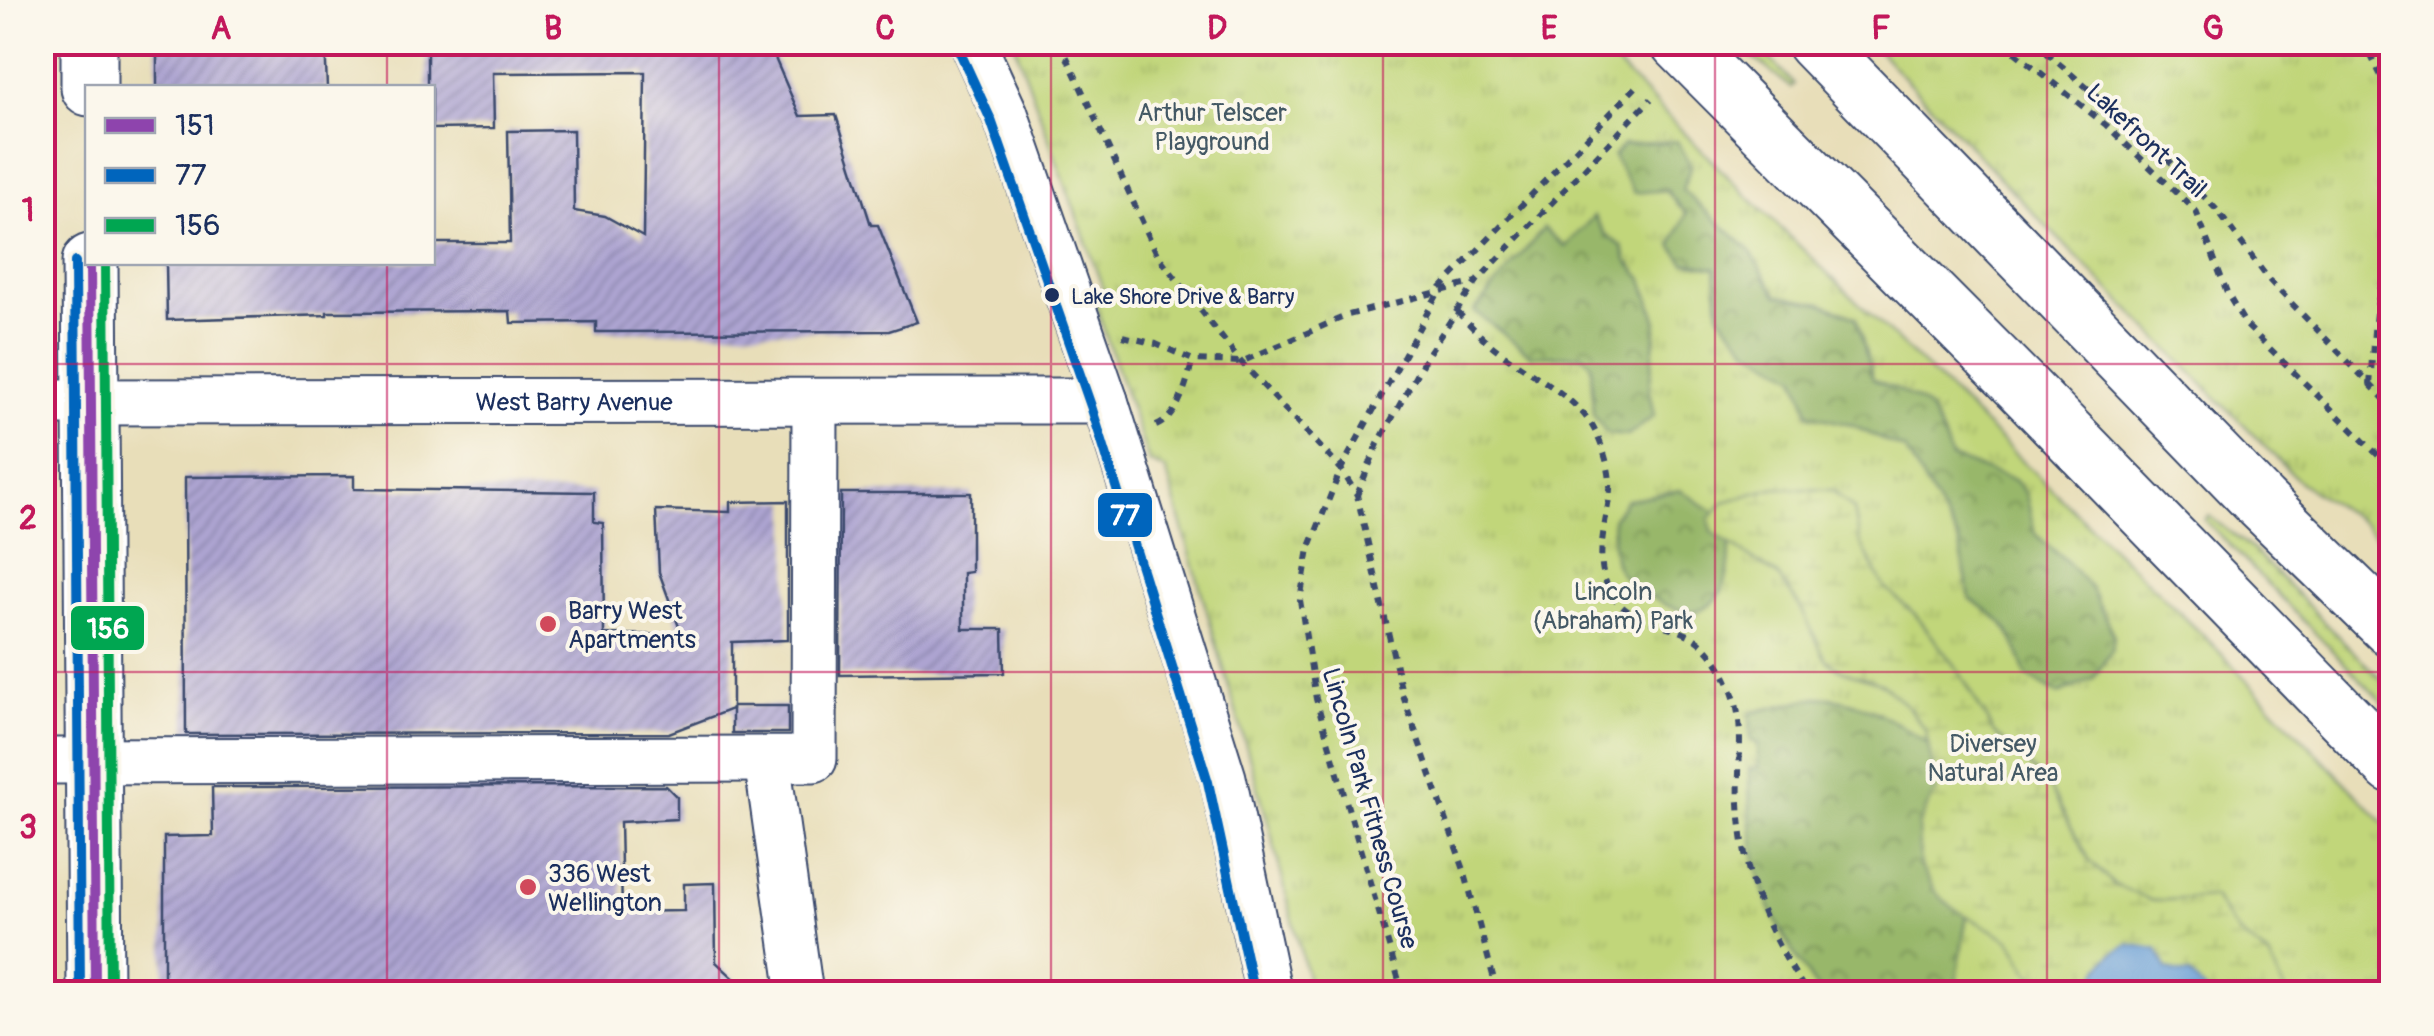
<svg xmlns="http://www.w3.org/2000/svg" width="2434" height="1036" font-family="Pangolin,sans-serif">
	<style>
		.grass { fill: url(#grass-tufts); stroke: #6e826c; stroke-width: 2.5 }
		.forest { fill: url(#forest-crowns); stroke: #5a7364; stroke-width: 2.5 }
		.wetland { fill: url(#wetland-marsh); stroke: #6e826c; stroke-width: 2.5 }
		.garden { fill: url(#garden-dots); stroke: #6e826c; stroke-width: 2.5 }
		.water { fill: #699fd6; stroke: #42679a; stroke-width: 2.5 }
		.building { fill: url(#building-hatch) }
		.lines { fill: none; stroke-linecap: round; stroke-linejoin: round }
		.minor-casing { stroke: #3a496c; stroke-width: 49 }
		.major-casing { stroke: #3a496c; stroke-width: 59 }
		.highway-casing { stroke: #3a496c; stroke-width: 59 }
		.path { stroke: #3a496c; stroke-width: 6; stroke-dasharray: 8 8; stroke-linecap: butt }
		.minor { stroke: #fff; stroke-width: 45 }
		.major { stroke: #fff; stroke-width: 55 }
		.highway { stroke: #fff; stroke-width: 55 }
		.bus-1-casing { stroke: #fbf7ec; stroke-width: 18 }
		.bus-2-casing { stroke: #fbf7ec; stroke-width: 18 }
		.bus-3-casing { stroke: #fbf7ec; stroke-width: 18 }
		.bus-1 { stroke: #8e44ad; stroke-width: 10 }
		.bus-2 { stroke: #0065bd; stroke-width: 10 }
		.bus-3 { stroke: #00a651; stroke-width: 10 }
		.grid { fill: none; stroke: #c2185b; stroke-width: 2.5; stroke-opacity: 0.55 }
		.bus-dot { fill: #1b2f5e; stroke: #fbf7ec; stroke-width: 4 }
		.poi-dot { fill: #d1495b; stroke: #fbf7ec; stroke-width: 4 }
		.labels { text-anchor: middle; stroke-width: 8; stroke-linejoin: round; paint-order: stroke }
		.bus-label { font-size: 22px; fill: #1b2f5e; stroke: #fbf7ec; text-anchor: start }
		.park-label { font-size: 25px; fill: #445965; stroke: #fbf7ec }
		.street-label { font-size: 25px; fill: #1b2f5e; stroke: #fbf7ec }
		.poi-label { font-size: 25px; fill: #1b2f5e; stroke: #fbf7ec; text-anchor: start }
		.line-badge { stroke: #fbf7ec; stroke-width: 4 }
		.badge-label { font-size: 28px; text-anchor: middle; font-weight: bold; fill: #fff }
		.neatline { fill: none; stroke: #c2185b; stroke-width: 4 }
		.grid-label { font-size: 32px; text-anchor: middle; font-weight: bold; fill: #c2185b }
	</style>
	<defs>
		<pattern id="grass-tufts" width="24" height="20" patternUnits="userSpaceOnUse" patternTransform="scale(2.5)"><rect width="24" height="20" fill="#c1d67a"/><path d="M3 7l-1-3M5 7V3M7 7l1-3M15 17l-1-3M17 17v-4M19 17l1-3" fill="none" stroke="#a5b86c"/></pattern>
		<pattern id="forest-crowns" width="20" height="18" patternUnits="userSpaceOnUse" patternTransform="scale(2.5)"><rect width="20" height="18" fill="#98b76a"/><path d="M2 6a3 3 0 1 1 6 0M12 15a3 3 0 1 1 6 0" fill="none" stroke="#7b955a"/></pattern>
		<pattern id="wetland-marsh" width="20" height="14" patternUnits="userSpaceOnUse" patternTransform="scale(2.5)"><rect width="20" height="14" fill="#c1d67a"/><path d="M1 5h8M5 5V1M11 12h8M15 12V8" fill="none" stroke="#a5b86c"/></pattern>
		<pattern id="garden-dots" width="8" height="8" patternUnits="userSpaceOnUse" patternTransform="scale(2.5)"><rect width="8" height="8" fill="#c1d67a"/><path d="M2 2h.1M6 6h.1" fill="none" stroke="#a5b86c" stroke-width="1.8" stroke-linecap="round"/></pattern>
		<pattern id="building-hatch" width="6" height="6" patternUnits="userSpaceOnUse" patternTransform="scale(2.5)"><rect width="6" height="6" fill="#ada4d1"/><path d="M-1 1l2-2M0 6l6-6M5 7l2-2" fill="none" stroke="#8c86ad"/></pattern>
	</defs>
	<rect width="100%" height="100%" fill="#fbf7ec"/>
	<filter id="ink" filterUnits="userSpaceOnUse"><feTurbulence type="fractalNoise" baseFrequency=".01" numOctaves="2"/><feDisplacementMap in="SourceGraphic" scale="20" xChannelSelector="R" yChannelSelector="G"/><feConvolveMatrix kernelMatrix="1 2 1 2 8 2 1 2 1" color-interpolation-filters="sRGB"/></filter>
	<filter id="wash" filterUnits="userSpaceOnUse"><feTurbulence type="fractalNoise" baseFrequency=".0048" numOctaves="4" result="noise"/><feDisplacementMap in="SourceGraphic" scale="40" xChannelSelector="R" yChannelSelector="G"/><feGaussianBlur stdDeviation="2.25" result="paint"/><feColorMatrix in="noise" values="0 0 0 0 0 0 0 0 0 0 0 0 0 0 0 0 0 1.4 0 .05"/><feComposite in="paint" operator="in"/></filter>
	<g filter="url(#wash)">
		<rect width="100%" height="100%" fill="#e8deb9"/>
		<g class="grass">
			<polygon points="1014,43 1595,43 1733,182 2209,641 2391,830 2391,993 1311,993 1270,829 1166,470 1149,462 1095,304 1106,297"/>
			<polygon points="1871,43 2391,43 2391,552 2363,523 2301,483 2046,226"/>
		</g>
		<g class="forest">
			<path d="M1677,141L1691,166L1682,190L1749,249L1777,295L1821,303L1856,317L1873,379C1930,405 1929,399 1951,458L2014,480L2026,494L2035,534L2064,559L2091,589L2114,636L2112,650L2093,679L2059,694L2026,676C2015,636 2007,621 1970,599L1959,541L1905,450L1851,425L1810,415L1796,376L1748,348L1719,314L1716,268L1684,262L1672,245L1686,214L1666,190L1634,193L1613,156L1623,145Z"/>
			<polygon points="1594,216 1606,235 1622,246 1628,262 1643,279 1657,322 1649,391 1654,416 1628,436 1607,434 1593,414 1591,364 1583,355 1532,356 1474,311 1544,228 1565,247"/>
			<path d="M1680,490L1727,520C1738,578 1719,639 1651,597C1637,588 1623,581 1616,566C1611,553 1613,533 1612,519L1626,500Z"/>
			<path d="M1817,697C1866,698 1906,728 1944,755L1972,881L1957,979L1958,993H1820C1763,911 1749,869 1749,769L1758,768V743L1751,741L1750,713Z"/>
		</g>
		<polygon class="wetland" points="1772,488 1832,490 1854,510 1860,542 1884,587 1915,614 1960,673 1994,733 2048,785 2090,861 2113,884 2152,901 2213,897 2238,933 2269,957 2286,993 2042,993 2010,940 1951,907 1936,893 1920,866 1918,826 1937,788 1925,729 1907,706 1881,683 1843,671 1826,660 1801,608 1778,576 1712,532 1709,519 1724,502"/>
		<g class="garden">
			<polygon points="1734,43 1755,43 1794,84 1791,87"/>
			<polygon points="2209,516 2253,550 2391,689 2391,711 2205,520"/>
		</g>
		<path class="water" d="M2128,944L2157,949L2167,970L2190,975L2207,993H2096C2092,970 2109,954 2128,944Z"/>
		<g id="blocks">
			<g class="building">
				<polygon points="157,42 325,42 327,88 157,88"/>
				<polygon points="427,42 768,42 800,116 836,115 871,225 878,225 917,322 889,331 596,332 596,322 511,323 510,311 327,312 327,315 167,320 166,262 432,262 432,243 510,243 508,131 573,130 574,211 605,216 643,237 645,72 493,73 494,128 432,129 432,88 427,88"/>
				<polygon points="354,476 354,489 594,492 594,522 603,523 604,634 682,635 659,572 656,510 730,512 730,502 788,501 788,640 732,642 732,709 669,733 186,734 185,477"/>
				<polygon points="841,493 971,493 971,572 963,573 963,629 1003,629 1004,673 840,675"/>
				<rect x="732" y="706" width="56" height="27"/>
				<polygon points="666,786 677,797 677,819 620,822 622,912 684,911 684,884 715,883 716,962 751,994 164,994 164,837 213,836 212,787"/>
			</g>
		</g>
	</g>
	<g filter="url(#ink)">
		<use href="#blocks" fill-opacity="0" stroke="#3a496c" stroke-width="2.5"/>
		<g class="lines">
			<g class="minor-casing">
				<g id="minor">
					<polyline points="972,42 1005,114 1105,401 1223,778 1269,994"/>
					<path id="s1" d="M42,402L1105,401"/>
					<polyline points="767,760 800,994"/>
					<polyline points="42,761 814,759 815,402"/>
				</g>
			</g>
			<g class="major-casing">
				<g id="major">
					<polyline points="89,42 89,88"/>
					<polyline points="90,262 95,994"/>
				</g>
			</g>
			<g class="highway-casing">
				<g id="highway">
					<polyline points="1678,42 2022,387 2392,766"/>
					<polyline points="1814,42 2261,503 2392,630"/>
				</g>
			</g>
			<g class="path">
				<polyline points="1060,42 1157,254 1241,362 1341,469 1357,495 1402,693 1464,870 1498,994"/>
				<polyline points="2002,42 2106,125 2196,211 2228,295 2246,325 2392,469"/>
				<polyline points="2034,42 2158,149 2216,209 2270,281 2392,407"/>
				<polyline points="2360,42 2371,56 2392,98"/>
				<path d="M1457,312C1468,322 1478,334 1490,344C1520,370 1577,394 1595,431C1603,447 1611,471 1610,489C1607,527 1589,565 1616,600C1637,626 1671,622 1697,640C1716,654 1730,682 1736,704C1744,736 1737,771 1739,803C1743,881 1766,930 1808,994"/>
				<polyline points="1123,336 1156,344 1193,360 1241,362 1348,315 1476,282"/>
				<path d="M2370,385C2374,340 2373,296 2392,255"/>
				<path d="M1156,426C1180,416 1186,383 1193,360"/>
				<polyline points="1357,495 1378,444 1426,357 1477,281 1651,99"/>
				<polyline points="1403,994 1316,699 1300,600 1309,549 1341,469 1441,288 1638,85"/>
			</g>
			<use href="#minor" class="minor"/>
			<use href="#major" class="major"/>
			<use href="#highway" class="highway"/>
			<g class="bus-1-casing">
				<polyline id="bus-1" points="90,262 95,994"/>
			</g>
			<g class="bus-2-casing">
				<g id="bus-2">
					<polyline points="958,48 991,120 1091,406 1208,782 1254,994"/>
					<polyline points="75,262 80,994"/>
				</g>
			</g>
			<g class="bus-3-casing">
				<polyline id="bus-3" points="105,262 110,994"/>
			</g>
			<use href="#bus-1" class="bus-1"/>
			<use href="#bus-2" class="bus-2"/>
			<use href="#bus-3" class="bus-3"/>
		</g>
	</g>
	<path class="grid" d="M387,42V88M719,42V994M1051,42V994M1383,42V994M1715,42V994M2047,42V994M387,262V994M42,364H2392M42,672H2392"/>
	<circle class="bus-dot" cx="1052" cy="295" r="9"/>
	<g class="poi-dot">
		<circle cx="548" cy="624" r="10"/>
		<circle cx="528" cy="887" r="10"/>
	</g>
	<g class="labels">
		<g class="bus-label">
			<text x="1071" y="304">Lake Shore Drive &amp; Barry</text>
		</g>
		<g class="park-label">
			<text x="1212" y="121">Arthur Telscer<tspan x="1212" dy="29">Playground</tspan></text>
			<text x="1613" y="600">Lincoln<tspan x="1613" dy="29">(Abraham) Park</tspan></text>
			<text x="1993" y="752">Diversey<tspan x="1993" dy="29">Natural Area</tspan></text>
		</g>
		<g class="street-label">
			<text transform="translate(2147 140) rotate(43)" y="9">Lakefront Trail</text>
			<text dy="9" stroke="none"><textPath href="#s1" startOffset="532">West Barry Avenue</textPath></text>
			<text transform="translate(1371 808) rotate(74)" y="9">Lincoln Park Fitness Course</text>
		</g>
		<g class="poi-label">
			<text x="568" y="619">Barry West<tspan x="568" dy="29">Apartments</tspan></text>
			<text x="548" y="882">336 West<tspan x="548" dy="29">Wellington</tspan></text>
		</g>
	</g>
	<g class="line-badge">
		<rect x="1096" y="491" width="58" height="48" rx="10" fill="#0065bd"/>
		<rect x="69" y="604" width="77" height="48" rx="10" fill="#00a651"/>
	</g>
	<g class="badge-label">
		<text x="1125" y="525">77</text>
		<text x="108" y="638">156</text>
	</g>
	<rect width="2434" height="1036" fill="none" stroke="#fbf7ec" stroke-width="110"/>
	<rect x="85" y="85" width="350" height="180" fill="#fbf7ec" stroke="#a1a7b3" stroke-width="2.5"/>
	<rect x="105" y="118" width="50" height="15" fill="#8e44ad" stroke="#a1a7b3" stroke-width="2.5"/>
	<text x="175" y="135" font-size="30" fill="#1b2f5e">151</text>
	<rect x="105" y="168" width="50" height="15" fill="#0065bd" stroke="#a1a7b3" stroke-width="2.5"/>
	<text x="175" y="185" font-size="30" fill="#1b2f5e">77</text>
	<rect x="105" y="218" width="50" height="15" fill="#00a651" stroke="#a1a7b3" stroke-width="2.5"/>
	<text x="175" y="235" font-size="30" fill="#1b2f5e">156</text>
	<rect x="55" y="55" width="2324" height="926" class="neatline"/>
	<g class="grid-label">
		<text x="221" y="39">A</text>
		<text x="553" y="39">B</text>
		<text x="885" y="39">C</text>
		<text x="1217" y="39">D</text>
		<text x="1549" y="39">E</text>
		<text x="1881" y="39">F</text>
		<text x="2213" y="39">G</text>
		<text x="28" y="221">1</text>
		<text x="28" y="529">2</text>
		<text x="28" y="838">3</text>
	</g>
</svg>
